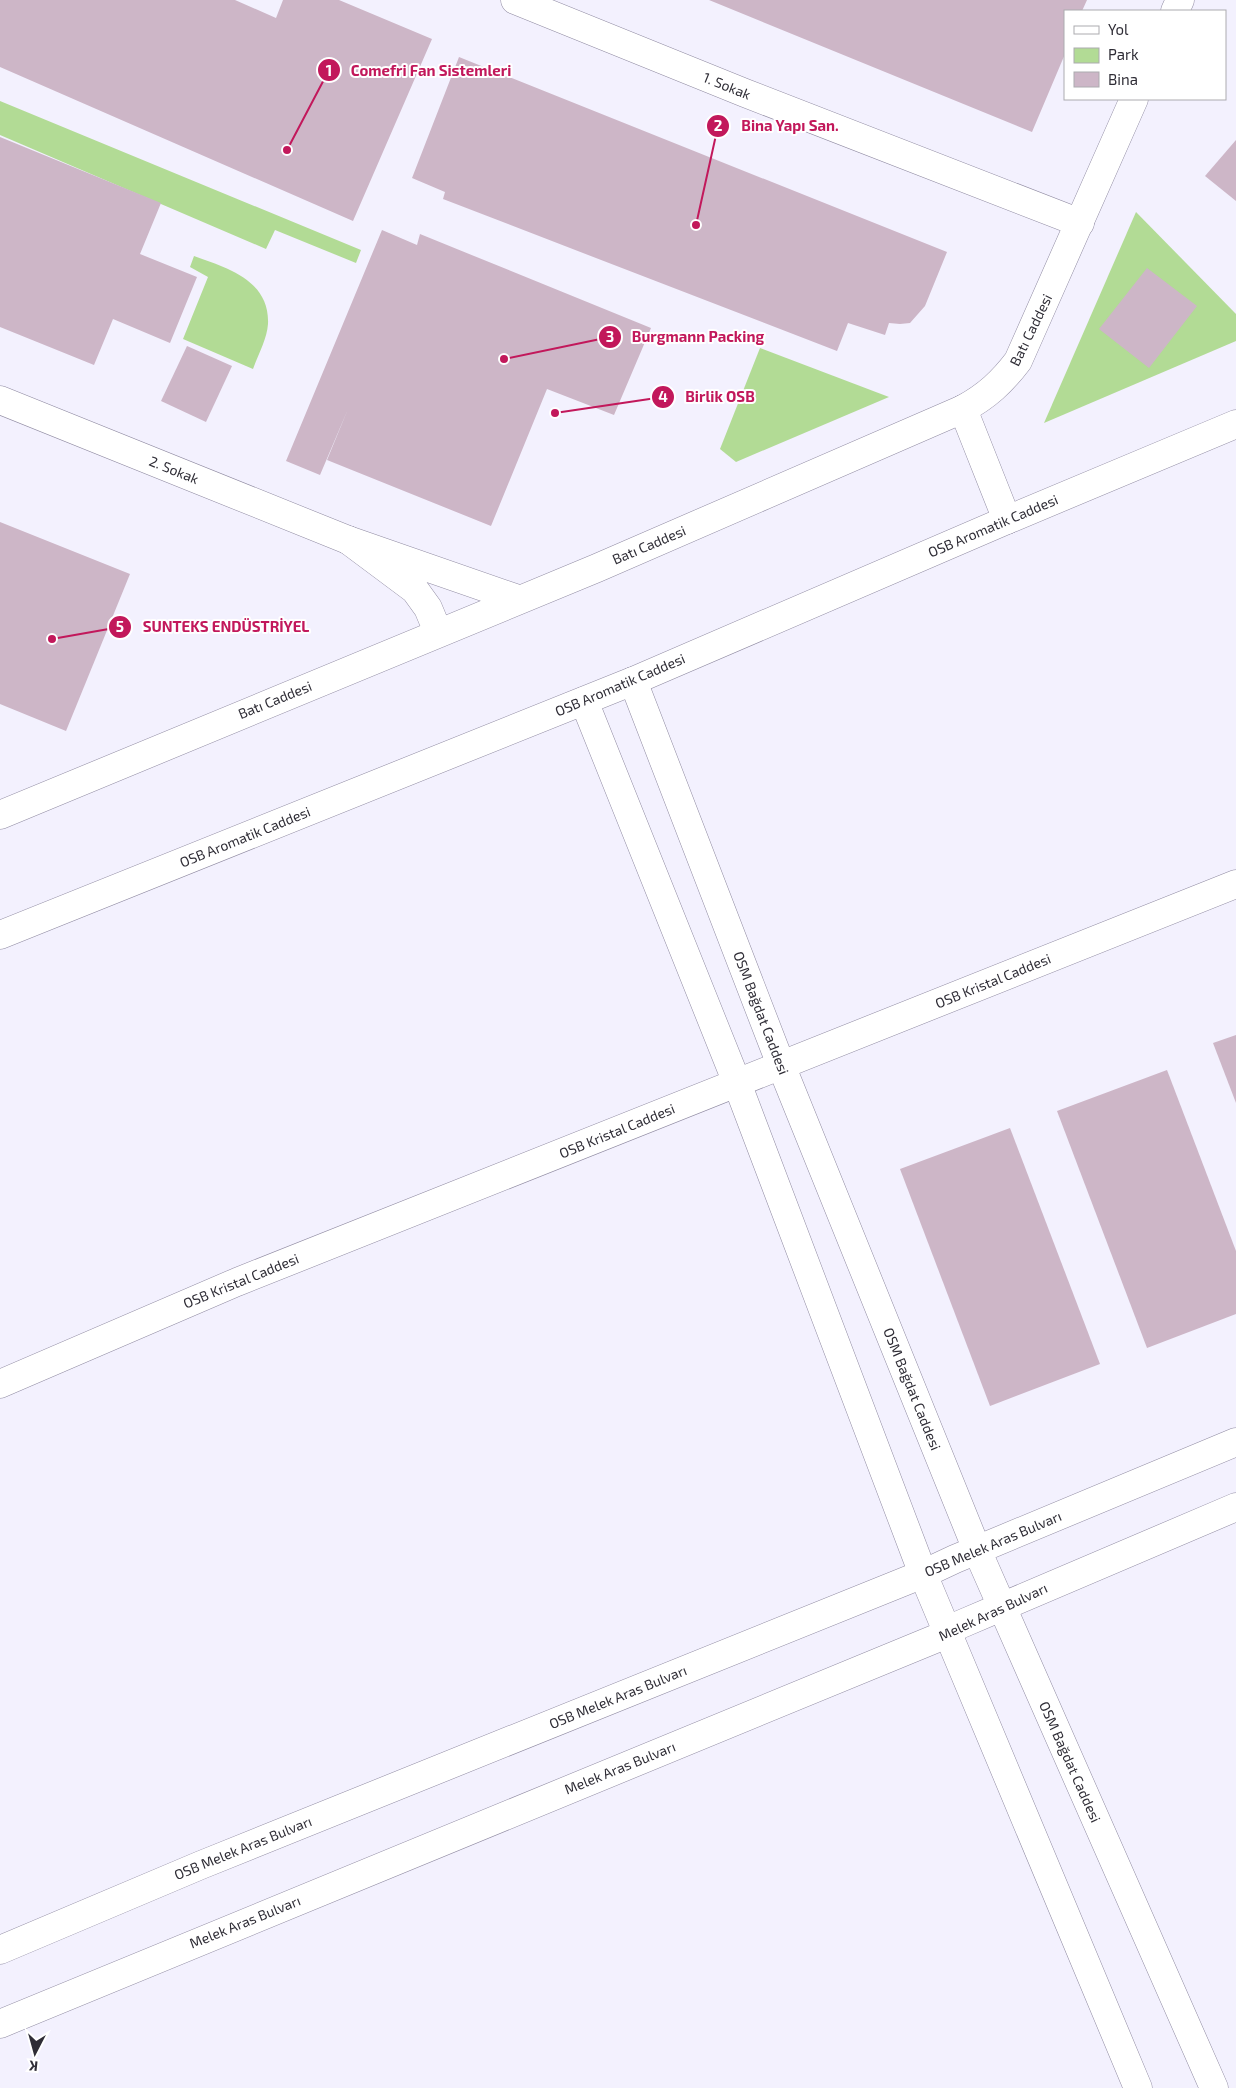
<svg xmlns="http://www.w3.org/2000/svg" width="1236" height="2088" font-family="'Exo 2',sans-serif">
	<style>
		.built { fill: #f3f1fe; fill-rule: evenodd }
		.green { fill: #b2db95 }
		.building { fill: #cdb6c7 }
		.lines { fill: none; stroke-linecap: round; stroke-linejoin: round }
		.minor-casing { stroke: #908ba2; stroke-width: 29 }
		.tertiary-casing { stroke: #908ba2; stroke-width: 29 }
		.minor { stroke: #fff; stroke-width: 28 }
		.tertiary { stroke: #fff; stroke-width: 28 }
		.labels { text-anchor: middle; stroke-width: 4; stroke-linejoin: round; paint-order: stroke }
		.street-label { font-size: 14px; fill: #2f2d36; stroke: #fff }
		.leader { fill: none; stroke: #c2185b; stroke-width: 2 }
		.callout-dot { fill: #c2185b; stroke: #fff; stroke-width: 2 }
		.mark-label { font-size: 15px; text-anchor: middle; font-weight: bold; fill: #fff }
		.callout-label { font-size: 15px; text-anchor: middle; font-weight: bold; fill: #c2185b; stroke: #fff; stroke-width: 4; stroke-linejoin: round; paint-order: stroke }
	</style>
	<rect width="100%" height="100%" fill="#fbfbfb"/>
	<path class="built" d="M0,0H1236V2088H0ZM1065,11H1225V99H1065Z"/>
	<g class="green">
		<polygon points="0,101 361,250 356,263 275,230 266,249 0,135"/>
		<polygon points="1136,212 1236,314 1236,341 1044,423"/>
		<path d="M194,256C227,268 270,280 268,324C267,339 258,355 253,369L183,339L208,277L190,267Z"/>
		<polygon points="760,348 889,397 736,462 720,449"/>
	</g>
	<g class="building">
		<polygon points="0,0 235,0 276,18 283,0 339,0 432,39 353,221 0,67"/>
		<polygon points="709,0 1087,0 1082,11 1065,11 1065,54 1032,132"/>
		<polygon points="459,57 947,252 925,306 910,323 900,324 889,323 885,335 848,323 837,351 443,199 445,192 412,178"/>
		<polygon points="0,137 161,203 140,254 197,277 170,343 113,319 94,365 0,327"/>
		<polygon points="1236,140 1236,201 1205,176"/>
		<polygon points="382,230 417,245 420,234 651,328 614,415 547,389 491,526 327,460 348,409 320,475 286,461"/>
		<polygon points="1147,268 1197,306 1149,368 1099,329"/>
		<polygon points="187,346 232,366 206,422 161,401"/>
		<polygon points="0,522 130,574 66,731 0,704"/>
		<polygon points="1236,1035 1236,1103 1213,1043"/>
		<polygon points="1167,1070 1236,1251 1236,1314 1147,1348 1057,1111"/>
		<polygon points="1010,1128 1100,1364 990,1406 900,1169"/>
	</g>
	<g class="lines">
		<g class="minor-casing">
			<g id="minor">
				<polyline points="515,0 745,93 1080,223"/>
				<polyline points="0,400 348,540"/>
				<polyline points="438,632 428,608 415,590 348,540 518,599"/>
				<polyline points="633,681 781,1065 977,1550 1214,2088"/>
				<polyline points="584,701 737,1083 923,1574 1138,2088"/>
			</g>
		</g>
		<g class="tertiary-casing">
			<g id="tertiary">
				<polyline points="1175,11 1180,0"/>
				<polyline points="963,409 1007,520"/>
				<path d="M0,815L597,568L963,409C987,396 1002,382 1018,361L1134,99"/>
				<polyline points="0,935 633,681 1007,520 1236,424"/>
				<polyline points="0,1384 237,1282 1236,884"/>
				<polyline points="0,1950 201,1865 923,1574 955,1559 1236,1442"/>
				<polyline points="0,2024 947,1634 959,1625 1236,1507"/>
			</g>
		</g>
		<use href="#minor" class="minor"/>
		<use href="#tertiary" class="tertiary"/>
	</g>
	<g class="labels">
		<g class="street-label">
			<text transform="translate(727 86) rotate(22)" y="5">1. Sokak</text>
			<text transform="translate(1031 330) rotate(-64)" y="5">Batı Caddesi</text>
			<text transform="translate(174 470) rotate(22)" y="5">2. Sokak</text>
			<text transform="translate(993 526) rotate(-23)" y="5">OSB Aromatik Caddesi</text>
			<text transform="translate(649 545) rotate(-23)" y="5">Batı Caddesi</text>
			<text transform="translate(620 685) rotate(-23)" y="5">OSB Aromatik Caddesi</text>
			<text transform="translate(275 700) rotate(-22)" y="5">Batı Caddesi</text>
			<text transform="translate(245 837) rotate(-22)" y="5">OSB Aromatik Caddesi</text>
			<text transform="translate(993 981) rotate(-22)" y="5">OSB Kristal Caddesi</text>
			<text transform="translate(761 1013) rotate(69)" y="5">OSM Bağdat Caddesi</text>
			<text transform="translate(617 1131) rotate(-22)" y="5">OSB Kristal Caddesi</text>
			<text transform="translate(241 1281) rotate(-22)" y="5">OSB Kristal Caddesi</text>
			<text transform="translate(912 1389) rotate(68)" y="5">OSM Bağdat Caddesi</text>
			<text transform="translate(993 1544) rotate(-23)" y="5">OSB Melek Aras Bulvarı</text>
			<text transform="translate(993 1612) rotate(-25)" y="5">Melek Aras Bulvarı</text>
			<text transform="translate(618 1697) rotate(-22)" y="5">OSB Melek Aras Bulvarı</text>
			<text transform="translate(1070 1762) rotate(66)" y="5">OSM Bağdat Caddesi</text>
			<text transform="translate(620 1768) rotate(-22)" y="5">Melek Aras Bulvarı</text>
			<text transform="translate(243 1848) rotate(-22)" y="5">OSB Melek Aras Bulvarı</text>
			<text transform="translate(245 1922) rotate(-22)" y="5">Melek Aras Bulvarı</text>
		</g>
	</g>
	<path class="leader" d="M287 150L329 70M696 225L718 126M504 359L610 337M555 413L663 397M52 639L120 627"/>
	<g class="callout-dot">
		<circle cx="287" cy="150" r="5"/>
		<circle cx="696" cy="225" r="5"/>
		<circle cx="504" cy="359" r="5"/>
		<circle cx="555" cy="413" r="5"/>
		<circle cx="52" cy="639" r="5"/>
		<circle cx="329" cy="70" r="12"/>
		<circle cx="718" cy="126" r="12"/>
		<circle cx="610" cy="337" r="12"/>
		<circle cx="663" cy="397" r="12"/>
		<circle cx="120" cy="627" r="12"/>
	</g>
	<g class="mark-label">
		<text x="329" y="76">1</text>
		<text x="718" y="131">2</text>
		<text x="610" y="342">3</text>
		<text x="663" y="402">4</text>
		<text x="120" y="632">5</text>
	</g>
	<g class="callout-label">
		<text x="431" y="76">Comefri Fan Sistemleri</text>
		<text x="790" y="131">Bina Yapı San.</text>
		<text x="698" y="342">Burgmann Packing</text>
		<text x="720" y="402">Birlik OSB</text>
		<text x="226" y="632">SUNTEKS ENDÜSTRİYEL</text>
	</g>
	<rect x="1064" y="10" width="162" height="90" fill="#ffffff" stroke="#acabaf"/>
	<rect x="1074" y="26" width="25" height="8" fill="#ffffff" stroke="#acabaf"/>
	<text x="1108" y="35" font-size="15" fill="#2f2d36">Yol</text>
	<rect x="1074" y="48" width="25" height="15" fill="#b2db95" stroke="#acabaf"/>
	<text x="1108" y="60" font-size="15" fill="#2f2d36">Park</text>
	<rect x="1074" y="72" width="25" height="15" fill="#cdb6c7" stroke="#acabaf"/>
	<text x="1108" y="85" font-size="15" fill="#2f2d36">Bina</text>
	<g transform="translate(35 2053) rotate(186)" stroke="#ffffff" stroke-width="4" paint-order="stroke">
	<path d="M0-4L9 19L0 12L-9 19Z" fill="#2f2d36"/>
	<text y="-8" font-size="14" font-weight="bold" text-anchor="middle" fill="#2f2d36">K</text>
	</g>
</svg>
